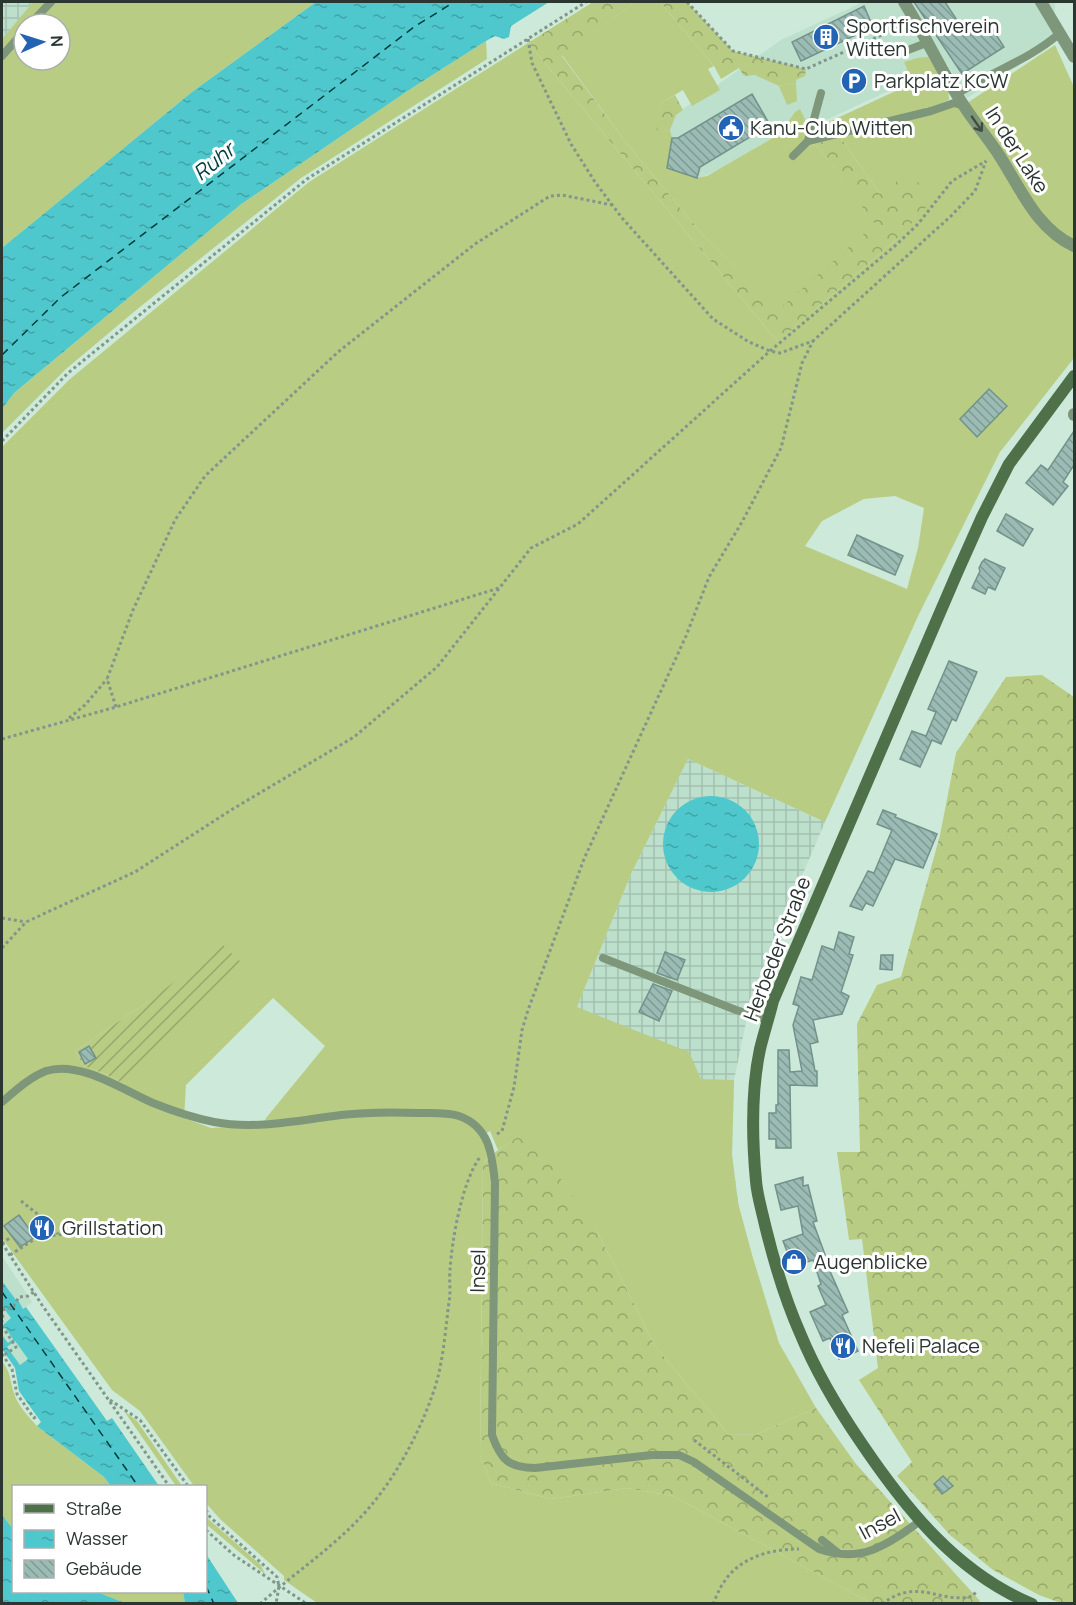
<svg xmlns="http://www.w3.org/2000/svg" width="1076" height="1605" font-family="Manrope,sans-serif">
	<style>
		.built { fill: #bde0cc }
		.industrial { fill: url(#industrial-grid) }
		.grass { fill: #b8cd83; fill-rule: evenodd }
		.forest { fill: url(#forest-crowns) }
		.garden { fill: url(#garden-furrows) }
		.water { fill: url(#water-ripples); fill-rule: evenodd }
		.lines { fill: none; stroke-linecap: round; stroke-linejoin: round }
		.ferry { stroke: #003c3e; stroke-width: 1.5; stroke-dasharray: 8 6; stroke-linecap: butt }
		.building { fill: url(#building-back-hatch); stroke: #72928b; stroke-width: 1.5 }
		.path { stroke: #82968b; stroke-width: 3; stroke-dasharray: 3 3; stroke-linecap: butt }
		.lane { stroke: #7e967a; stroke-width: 8 }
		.street { stroke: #7e967a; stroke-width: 12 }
		.secondary { stroke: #4f7149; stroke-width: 12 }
		.oneway { stroke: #404e42 }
		.labels { text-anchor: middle; stroke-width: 6; stroke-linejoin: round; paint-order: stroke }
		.poi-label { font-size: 20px; fill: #2b3630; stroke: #fff; text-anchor: start }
		.street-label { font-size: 20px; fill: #2b3630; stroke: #fff }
		.water-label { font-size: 21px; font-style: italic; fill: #003c3e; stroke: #fff }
	</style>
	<defs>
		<pattern id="industrial-grid" width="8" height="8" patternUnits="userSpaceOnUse" patternTransform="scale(1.5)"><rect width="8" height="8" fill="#bde0cc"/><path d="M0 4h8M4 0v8" fill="none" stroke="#a3c1b0"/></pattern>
		<pattern id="forest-crowns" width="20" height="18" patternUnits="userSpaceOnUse" patternTransform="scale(1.5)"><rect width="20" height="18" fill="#b8cd83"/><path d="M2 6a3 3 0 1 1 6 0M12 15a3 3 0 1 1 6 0" fill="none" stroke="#96a76c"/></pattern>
		<pattern id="garden-furrows" width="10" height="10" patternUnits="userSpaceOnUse" patternTransform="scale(1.5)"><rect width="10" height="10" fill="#b8cd83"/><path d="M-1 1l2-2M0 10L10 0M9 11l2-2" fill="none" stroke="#96a76c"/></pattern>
		<pattern id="water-ripples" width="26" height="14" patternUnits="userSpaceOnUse" patternTransform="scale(1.5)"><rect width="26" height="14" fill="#4ec8cc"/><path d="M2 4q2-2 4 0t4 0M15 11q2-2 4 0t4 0" fill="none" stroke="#41a3a6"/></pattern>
		<pattern id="building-back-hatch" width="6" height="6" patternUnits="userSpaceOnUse" patternTransform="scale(1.5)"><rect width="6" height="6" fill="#9bbcb4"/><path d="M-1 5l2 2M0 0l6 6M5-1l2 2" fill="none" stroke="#7f9a93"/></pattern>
	</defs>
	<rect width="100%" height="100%" fill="#cde9d9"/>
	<g class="built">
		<polygon points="863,2 1055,2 1053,44 967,98 947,64 683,186 661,171 669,119 781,40"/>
		<polygon points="2,1256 32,1302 23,1309 20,1306 9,1314 11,1318 3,1325 28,1359 20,1365 6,1346 8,1344 2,1335"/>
	</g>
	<g class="industrial">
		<polygon points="2,2 33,2 2,39"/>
		<polygon points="688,759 825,822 761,972 749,1008 734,1080 732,1155 746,1262 577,1007 631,874"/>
	</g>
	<g class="grass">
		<path d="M33,2H316L192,92L2,248V39ZM24,24H60V60H24Z"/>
		<path d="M632,2H660L714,66L708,69L720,90L692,106L683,90L661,103L657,131L670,130L672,138L667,168L697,178L707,176L780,134L795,112L800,109L805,119L804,128L816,133L820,126L913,83L904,62L917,58L928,57L948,87L949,100L930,108L925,107L931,111L964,105L1055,45L1074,87V358L1000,452L919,614L825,822L688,759L631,874L577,1007L689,1052L701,1079L734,1080L732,1155L738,1203L753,1258L779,1343L816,1408L757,1434L729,1435L655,1346L597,1231L516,1138L498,1150L490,1131L485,1134L487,1159L483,1163L480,1455L491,1483L551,1499L627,1488L673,1496L871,1603H317L284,1580V1576L220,1519L206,1503V1486H194L140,1411L112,1390L2,1238V447L70,379L309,182L528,43L778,342L899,237L880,194L838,134L809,142L819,148L876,224L778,311L703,235L627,144L562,55L630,6ZM895,496L924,508L918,548L907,589L805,546L822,521L864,499ZM273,998L325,1046L266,1118L263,1125L211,1128L184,1118L186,1085ZM149,1001L125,1084L103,1073L84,1066L75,1051Z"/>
		<polygon points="486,41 487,59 301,178 135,311 66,369 2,433 2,409 14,393 240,205 412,88"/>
		<polygon points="796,83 797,101 787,105 779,86"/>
		<path d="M2,1361C12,1375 9,1378 14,1393C17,1405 29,1417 37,1426L104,1477L111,1486H14L13,1529L2,1515Z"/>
		<polygon points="124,1411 137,1421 182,1486 176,1486"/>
		<polygon points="206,1517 261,1565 265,1574 206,1524"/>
		<polygon points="97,1592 183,1592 185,1603 125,1603"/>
	</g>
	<g class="forest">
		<polygon points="593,2 632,2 630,6 562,56 627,144 703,235 778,310 875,224 819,148 808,141 838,134 880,194 901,178 918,182 932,201 899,237 778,342 528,43"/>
		<polygon points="660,2 687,2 733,51 806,69 805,76 796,80 796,83 779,86 755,75 744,76 739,68 721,79 714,66"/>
		<polygon points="675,95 683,110 676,115 670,130 657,132 656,121 661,103"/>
		<polygon points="1042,675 1074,697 1074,1603 1061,1603 1039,1595 993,1570 950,1535 897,1476 912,1462 859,1380 878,1368 862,1239 849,1240 837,1152 860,1152 857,1024 877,985 901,977 940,835 956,753 1006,677"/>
		<polygon points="516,1138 533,1139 597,1231 655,1346 729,1435 757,1434 816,1408 856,1464 980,1601 976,1604 871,1603 673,1496 627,1488 551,1499 491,1483 480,1455 483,1163 498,1150"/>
	</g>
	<polygon class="garden" points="223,945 246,967 125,1084 103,1073 84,1066 75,1051 149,1001"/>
	<g class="water">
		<polygon points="316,2 549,2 511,26 509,37 504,39 495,36 486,41 412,88 240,205 14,393 2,409 2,248 192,92"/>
		<circle cx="711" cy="844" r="48"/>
		<path d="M2,1281L16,1300H18L23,1309L26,1307L107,1421L112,1418L159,1486H111L104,1477L37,1426L41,1422L19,1391L15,1368L2,1349V1335L8,1343L13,1339L3,1325L11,1318L2,1306ZM15,1341L28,1359L20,1365L7,1347Z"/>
		<polygon points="2,1515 13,1529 14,1592 97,1592 125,1603 2,1603"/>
		<polygon points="206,1554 238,1603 185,1603 183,1592 206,1592"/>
	</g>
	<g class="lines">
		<g class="ferry">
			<polyline points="2,355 61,297 414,27 454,2"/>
			<polyline points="2,1292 138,1486"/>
			<polyline points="206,1586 214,1604"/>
		</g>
	</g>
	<g class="building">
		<polygon points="914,2 945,2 966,34 986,19 1004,47 962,74"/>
		<polygon points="864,6 873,27 801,61 792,42"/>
		<polygon points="752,94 770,125 700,167 697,178 667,168 672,138 678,138"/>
		<polygon points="989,389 1007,406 977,437 960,419"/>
		<polygon points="1074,431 1074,465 1063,482 1068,486 1053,505 1026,483 1041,465 1048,470"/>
		<polygon points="1006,514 1033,529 1023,546 997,531"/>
		<polygon points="857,535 903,556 895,575 848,555"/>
		<polygon points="985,559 1005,568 995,590 988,587 985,594 972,588 980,571 979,568 982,562"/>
		<polygon points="949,661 977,672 956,721 952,719 941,744 932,740 920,767 900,759 912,731 926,736 936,712 928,709"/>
		<polygon points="883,810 896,815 895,817 937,834 923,868 895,859 873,906 866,903 862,910 850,906 868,871 874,873 892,830 877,824"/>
		<polygon points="839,932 854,937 849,954 853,955 841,992 849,996 842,1014 813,1020 818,1042 810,1044 815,1071 817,1071 817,1086 790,1085 791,1148 776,1148 776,1139 769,1139 769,1113 776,1113 776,1105 778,1105 778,1050 789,1050 790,1072 802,1071 793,1025 799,1006 793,1004 801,977 812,980 822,946 834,950"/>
		<polygon points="665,952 685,960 677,980 657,973"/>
		<polygon points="881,955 893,955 892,970 880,969"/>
		<polygon points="653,984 672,991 659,1021 639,1012"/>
		<polygon points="89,1046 96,1058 85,1064 79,1052"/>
		<polygon points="803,1177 803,1186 808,1185 817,1221 813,1222 827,1260 825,1260 848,1312 842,1315 858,1351 839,1359 830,1338 823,1341 810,1312 826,1305 818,1286 821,1284 813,1260 793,1267 783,1241 803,1234 798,1206 781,1210 775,1185"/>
		<polygon points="19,1215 35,1237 20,1247 4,1226"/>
		<polygon points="943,1476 953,1486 942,1494 934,1484"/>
	</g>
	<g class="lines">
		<g class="path">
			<polyline points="687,2 733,51 806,69 904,25"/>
			<polyline points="528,39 532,63 571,144 595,182 622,218 713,319 749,342 770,351 780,353 813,341 951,216 975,191 986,161"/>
			<polyline points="2,441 68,373 307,179 586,2"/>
			<polyline points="116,707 107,679 133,610 175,520 205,476 338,352 475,244 550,196 562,195 612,205"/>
			<polyline points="69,718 85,705 107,679"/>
			<polyline points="2,739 116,707 499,588"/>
			<polyline points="2,918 26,922"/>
			<polyline points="2,948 26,922 135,872 231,810 354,737 437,667 531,548 578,524 770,351 896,245 918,224 952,181 986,161"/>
			<polyline points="497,1134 502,1131 514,1087 522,1030 528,1010 584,859 686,636 709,577 742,522 781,448 802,363 813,341"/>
			<polyline points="21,1201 49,1223 58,1234"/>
			<polyline points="2,1243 42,1305 169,1486"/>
			<polyline points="2,1244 12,1236"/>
			<polyline points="10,1255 38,1237 85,1232 101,1232 109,1226"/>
			<polyline points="2,1310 13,1307 19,1297 28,1296 34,1292"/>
			<polyline points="2,1315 4,1319 2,1321"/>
			<polyline points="2,1326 16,1347 3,1356"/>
			<polyline points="2,1354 12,1369 17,1394 34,1418 37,1416"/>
			<polyline points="110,1400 140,1420 188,1486"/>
			<polyline points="694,1440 769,1498"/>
			<polyline points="206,1510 210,1517 277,1577 279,1586 276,1604"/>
			<polyline points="206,1530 235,1556 307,1604"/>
			<path d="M260,1604C292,1575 328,1551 357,1521C389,1489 417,1439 432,1396C443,1367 445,1333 449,1302C451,1292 449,1281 450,1270C452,1239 462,1182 480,1157"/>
			<path d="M713,1604C716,1597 719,1589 724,1582C740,1557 771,1549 799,1549"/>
			<path d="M882,1604C919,1576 939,1605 973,1596L977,1590"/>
		</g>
		<g class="lane">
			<polyline points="30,24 51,2"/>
			<polyline points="908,50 929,42"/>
			<polyline points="2,56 24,31"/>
			<path d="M957,94C991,72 1029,60 1060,33"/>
			<polyline points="808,141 821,93"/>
			<polyline points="793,156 808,141 931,111 954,103 963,105"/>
			<polyline points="603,958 736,1010 768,1020"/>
			<path d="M2,1102C15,1091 30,1077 46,1071C79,1060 123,1090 153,1103C173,1111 194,1118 214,1122C257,1130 299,1120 341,1115C367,1112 393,1112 419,1113C432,1113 447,1112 459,1116C490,1127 492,1155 495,1183L492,1435C501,1461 509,1467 535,1468L652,1455H679L694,1462L819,1549C861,1564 887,1545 920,1521"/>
			<polyline points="822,1540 837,1552"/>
		</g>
		<g class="street">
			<path d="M904,2C925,35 942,72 964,106C975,123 988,138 999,155C1021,189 1036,228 1074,246"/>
			<polyline points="1041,2 1074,57"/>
			<polyline points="1074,415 1074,414"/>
		</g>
		<path class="secondary" d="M1032,1604C957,1573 906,1509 862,1444C838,1409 816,1372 800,1333C785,1299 774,1262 765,1225C762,1211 757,1195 756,1181C752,1138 751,1091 760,1049C764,1033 769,1017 773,1001L957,573L982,517L1009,464L1074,376"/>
	</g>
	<defs><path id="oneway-shaft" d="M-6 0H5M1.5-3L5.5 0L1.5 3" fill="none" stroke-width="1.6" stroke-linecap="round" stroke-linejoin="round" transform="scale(1.5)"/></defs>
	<use class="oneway" href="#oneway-shaft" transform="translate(977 124) rotate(55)"/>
	<defs>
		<g id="building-disc" transform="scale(1.35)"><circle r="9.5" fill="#2363b4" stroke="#fff"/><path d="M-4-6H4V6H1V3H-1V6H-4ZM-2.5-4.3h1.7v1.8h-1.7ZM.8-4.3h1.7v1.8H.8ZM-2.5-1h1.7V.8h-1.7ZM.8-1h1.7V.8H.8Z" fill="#fff"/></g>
		<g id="parking-disc" transform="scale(1.35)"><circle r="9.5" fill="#2363b4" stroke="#fff"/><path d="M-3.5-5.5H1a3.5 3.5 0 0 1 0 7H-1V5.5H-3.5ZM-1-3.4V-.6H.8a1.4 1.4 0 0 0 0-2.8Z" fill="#fff"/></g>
		<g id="civic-disc" transform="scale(1.35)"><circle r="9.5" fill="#2363b4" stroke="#fff"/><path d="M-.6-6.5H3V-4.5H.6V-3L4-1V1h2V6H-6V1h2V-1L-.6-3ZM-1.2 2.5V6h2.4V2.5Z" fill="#fff"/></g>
		<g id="restaurant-disc" transform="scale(1.35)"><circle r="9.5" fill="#2363b4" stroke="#fff"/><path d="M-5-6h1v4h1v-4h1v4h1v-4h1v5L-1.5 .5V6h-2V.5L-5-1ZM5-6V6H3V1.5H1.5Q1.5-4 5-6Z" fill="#fff"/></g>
		<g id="shop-disc" transform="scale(1.35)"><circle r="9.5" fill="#2363b4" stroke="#fff"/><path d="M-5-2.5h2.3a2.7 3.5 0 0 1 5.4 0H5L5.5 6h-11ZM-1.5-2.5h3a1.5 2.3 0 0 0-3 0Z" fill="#fff"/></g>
	</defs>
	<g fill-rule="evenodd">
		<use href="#building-disc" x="826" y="37"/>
		<use href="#parking-disc" x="854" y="81"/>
		<use href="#civic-disc" x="731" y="128"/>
		<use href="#restaurant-disc" x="42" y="1228"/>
		<use href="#shop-disc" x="794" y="1262"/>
		<use href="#restaurant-disc" x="843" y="1346"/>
	</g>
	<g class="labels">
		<g class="poi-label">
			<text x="846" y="33">Sportfischverein<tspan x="846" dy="23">Witten</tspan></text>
			<text x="874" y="88">Parkplatz KCW</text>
			<text x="750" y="135">Kanu-Club Witten</text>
			<text x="62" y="1235">Grillstation</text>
			<text x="814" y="1269">Augenblicke</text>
			<text x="862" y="1353">Nefeli Palace</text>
		</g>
		<g class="street-label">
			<text transform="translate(1017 150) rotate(57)" y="7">In der Lake</text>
			<text transform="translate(777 949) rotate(-69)" y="7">Herbeder Straße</text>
			<text transform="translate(478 1271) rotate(-89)" y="7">Insel</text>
			<text transform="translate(880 1524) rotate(-28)" y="7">Insel</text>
		</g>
		<g class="water-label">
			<text transform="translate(214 162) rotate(-39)" y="7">Ruhr</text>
		</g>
	</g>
	<rect width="1076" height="1605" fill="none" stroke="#2b3630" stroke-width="6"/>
	<rect x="12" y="1485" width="195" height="108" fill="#ffffff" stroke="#aaafac" stroke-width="1.5"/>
	<rect x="24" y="1504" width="30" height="9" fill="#4f7149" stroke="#aaafac" stroke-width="1.5"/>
	<text x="66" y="1515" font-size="18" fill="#2b3630">Straße</text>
	<rect x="24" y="1530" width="30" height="18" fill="url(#water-ripples)" stroke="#aaafac" stroke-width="1.5"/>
	<text x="66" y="1545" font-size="18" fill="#2b3630">Wasser</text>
	<rect x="24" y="1560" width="30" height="18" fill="url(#building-back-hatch)" stroke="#aaafac" stroke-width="1.5"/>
	<text x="66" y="1575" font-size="18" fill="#2b3630">Gebäude</text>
	<g transform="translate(42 42) rotate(87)"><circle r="28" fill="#ffffff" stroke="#aaafac" stroke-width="1.5"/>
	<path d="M0-4.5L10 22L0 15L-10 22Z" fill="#2363b4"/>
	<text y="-9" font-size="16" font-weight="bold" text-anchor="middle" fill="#2b3630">N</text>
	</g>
</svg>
